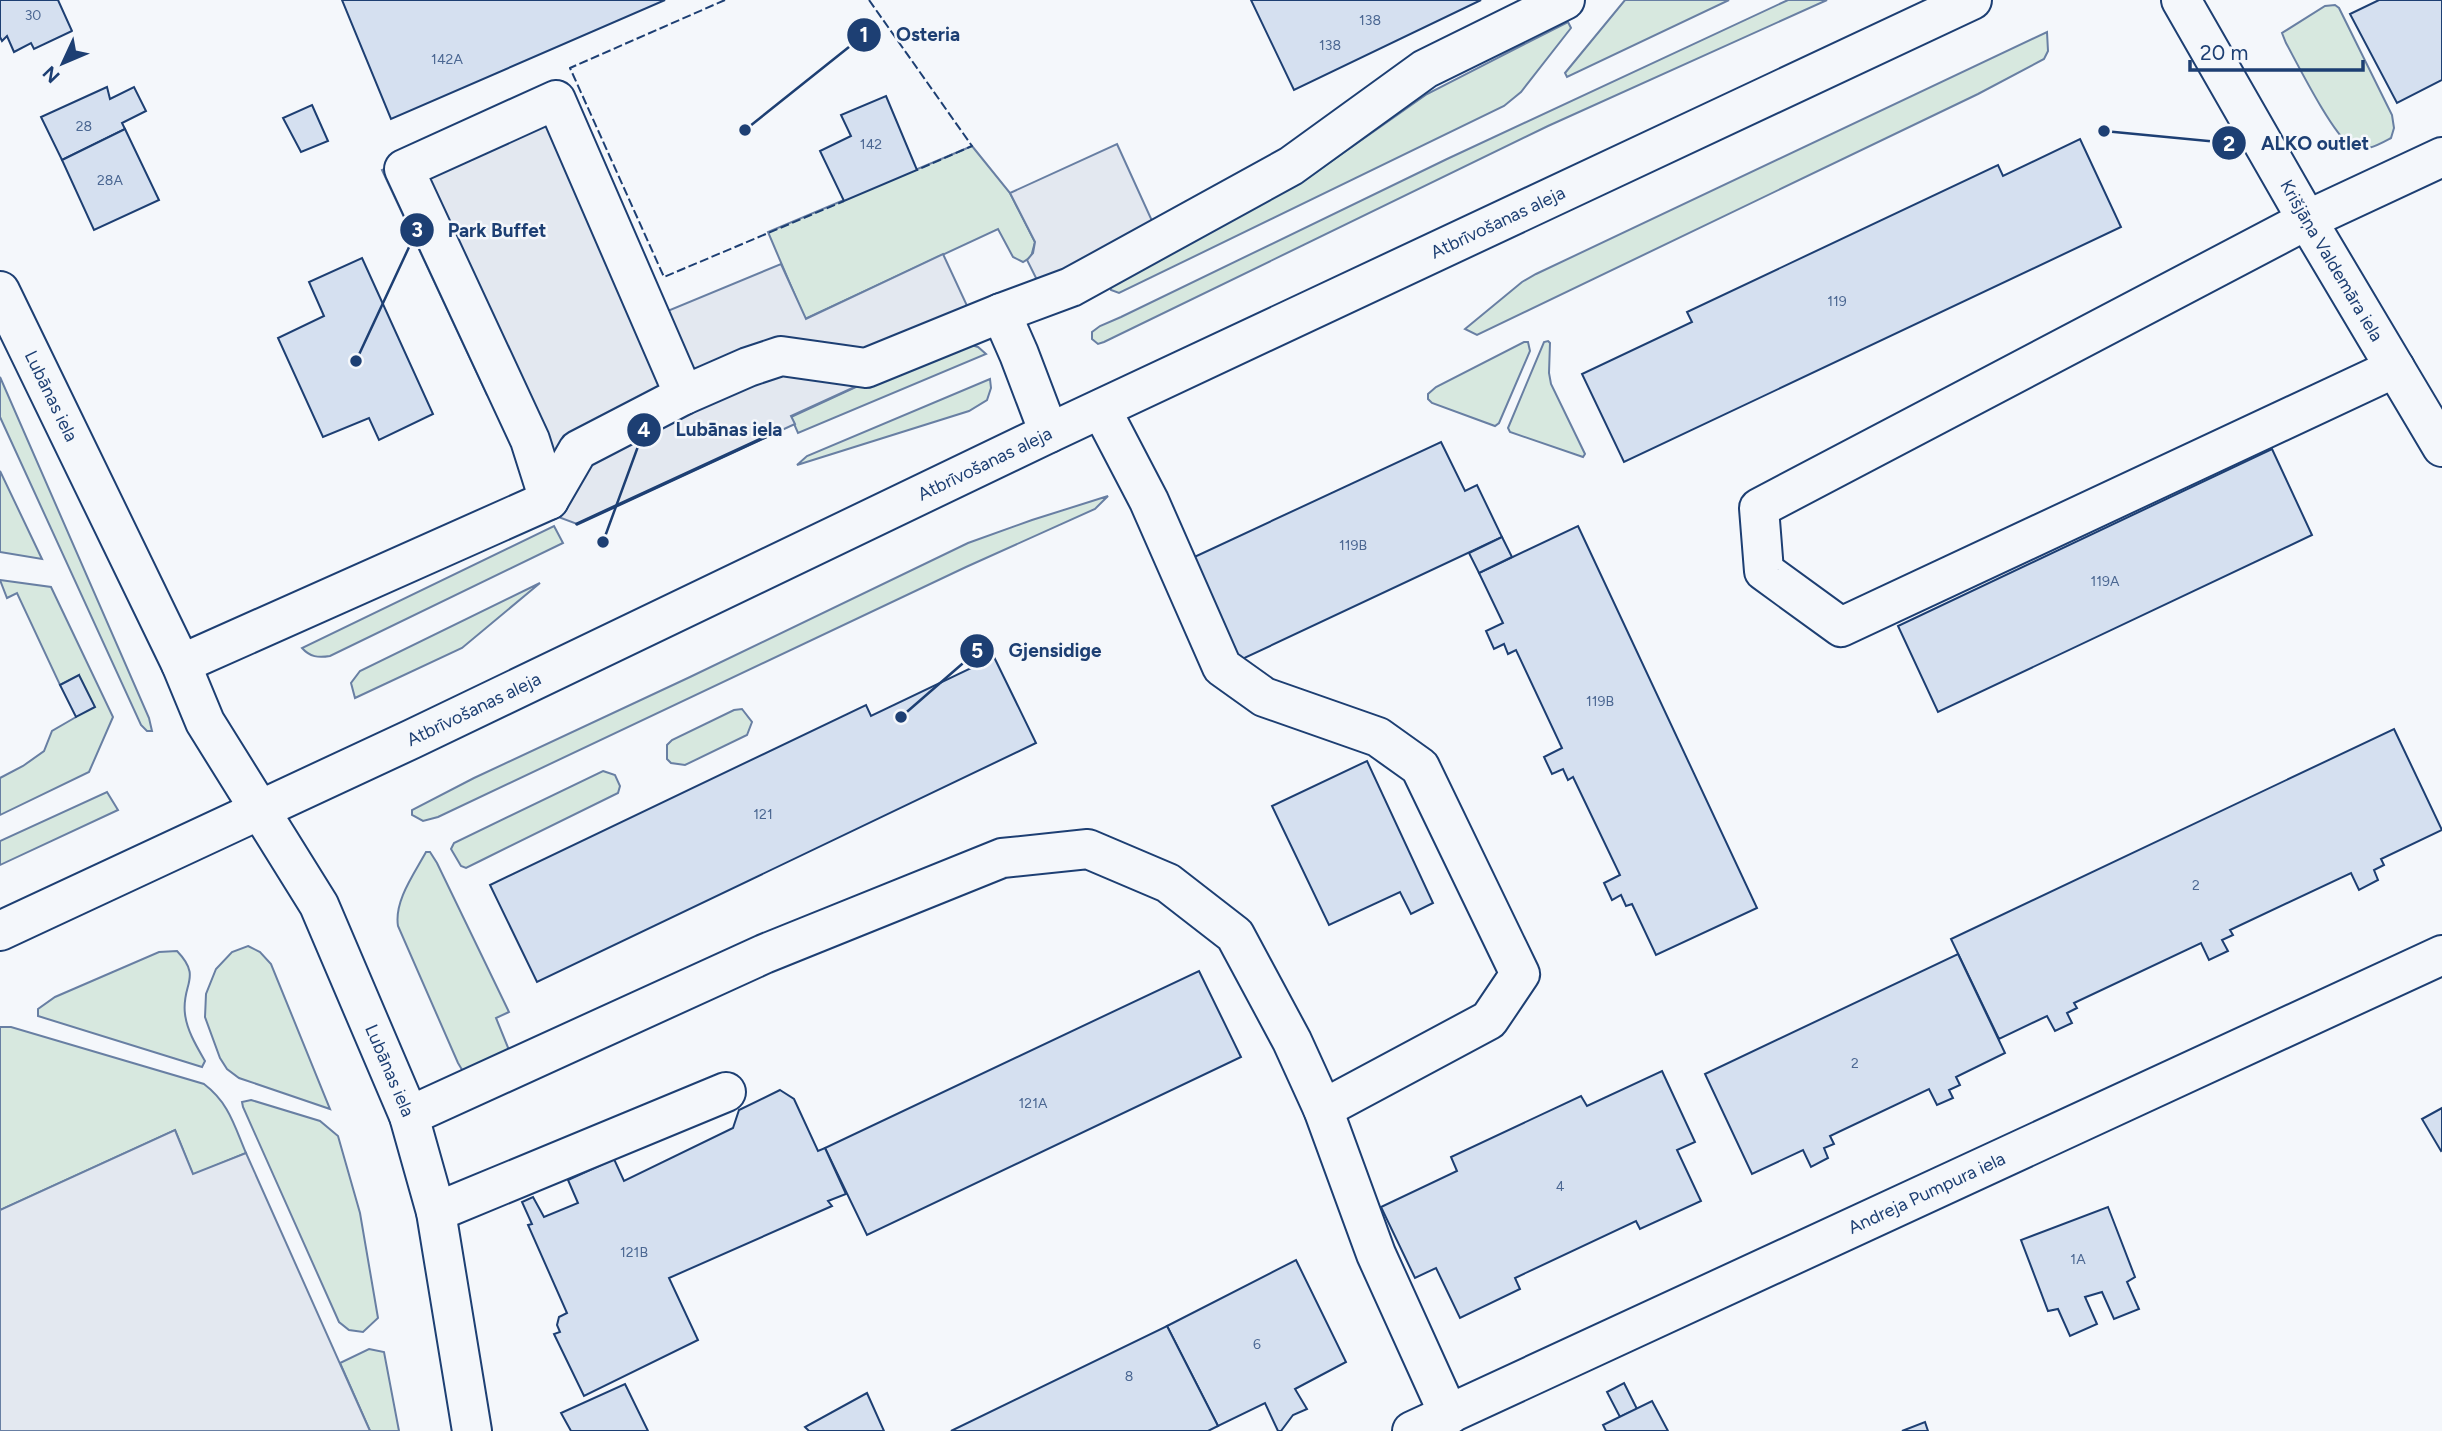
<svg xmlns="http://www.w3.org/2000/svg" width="2442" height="1431" font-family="Figtree,sans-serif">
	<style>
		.green { fill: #d7e8df; stroke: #687fa3; stroke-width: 2 }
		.parking { fill: #e3e8f0; stroke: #687fa3; stroke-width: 2 }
		.building { fill: #d5e0f0; stroke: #1d3f73; stroke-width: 2 }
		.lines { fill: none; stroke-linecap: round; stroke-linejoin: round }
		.minor-casing { stroke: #1d3f73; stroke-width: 42 }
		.major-casing { stroke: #1d3f73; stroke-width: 42 }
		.minor { stroke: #f4f7fb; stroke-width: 38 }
		.major { stroke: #f4f7fb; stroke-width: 38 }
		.fence { stroke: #1d3f73; stroke-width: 2; stroke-dasharray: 9 3.5; stroke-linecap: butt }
		.wall { stroke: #1d3f73; stroke-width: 3.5 }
		.labels { text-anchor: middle; stroke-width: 5; stroke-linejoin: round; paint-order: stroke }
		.number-label { font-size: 14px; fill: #4b6792 }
		.street-label { font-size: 18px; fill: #1d3f73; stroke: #f4f7fb }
		.leader { fill: none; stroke: #1d3f73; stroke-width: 2.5 }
		.callout-dot { fill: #1d3f73; stroke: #f4f7fb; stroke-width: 2.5 }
		.mark-label { font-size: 21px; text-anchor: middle; font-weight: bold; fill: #fff }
		.callout-label { font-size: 19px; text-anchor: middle; font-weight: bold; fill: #1d3f73; stroke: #f4f7fb; stroke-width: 5; stroke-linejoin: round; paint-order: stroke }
	</style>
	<rect width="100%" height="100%" fill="#f4f7fb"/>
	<g class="green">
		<polygon points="1625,0 1729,0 1567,77 1565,73"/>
		<polygon points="1788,0 1827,0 1548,126 1104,342 1098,344 1092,339 1092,332 1100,326 1121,317 1447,159"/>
		<path d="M2335,5L2339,8L2392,115L2394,128L2391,138C2378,145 2363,154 2350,145C2332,133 2298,65 2286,43L2282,33L2325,6Z"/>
		<polygon points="1568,22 1571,28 1521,92 1504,106 1119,293 1111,290 1108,279 1127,266 1309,177 1427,94"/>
		<polygon points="2047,32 2048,51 2044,59 1978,94 1477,335 1465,329 1522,282 1536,274"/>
		<polygon points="972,146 1010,193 1035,242 1031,257 1023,262 1013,257 998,229 805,319 768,232"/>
		<polygon points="1548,341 1550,343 1549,373 1551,384 1585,454 1583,457 1510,432 1508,428 1544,342"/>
		<polygon points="1524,342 1528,342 1530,351 1499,423 1495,426 1432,403 1428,399 1428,394 1436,387"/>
		<polygon points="968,344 978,347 986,354 798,433 791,417 940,348"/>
		<polygon points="0,377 149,718 152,731 147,731 141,725 0,417"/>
		<polygon points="990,379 991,388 987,400 969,411 797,465 807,456"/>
		<polygon points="0,471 42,559 0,552"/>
		<polygon points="1108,496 1095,509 966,567 438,817 423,821 412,815 412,810 474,778 690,677 968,543 1032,520"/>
		<path d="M554,526L563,543L330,656C318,658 310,657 302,648Z"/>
		<polygon points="0,580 51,587 113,717 89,772 0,815 0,778 23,766 44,751 52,731 76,717 79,675 60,685 17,593 7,598"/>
		<polygon points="540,583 462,648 355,698 351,683 360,671"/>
		<polygon points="742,709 752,722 747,735 685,765 671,763 667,759 667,745 672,740 734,710"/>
		<polygon points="603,771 615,775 620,786 618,793 480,861 466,868 461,866 451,849 454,843"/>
		<polygon points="107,792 118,810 0,865 0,841"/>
		<path d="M426,852H430L437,863L509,1012L496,1018L509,1050L464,1073L458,1063L398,926C394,901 414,874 426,852Z"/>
		<polygon points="248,946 260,952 271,964 330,1109 239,1078 227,1069 220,1058 205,1017 206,994 216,969 232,952"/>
		<path d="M177,951C203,978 181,984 185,1014C187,1031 197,1047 205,1061L202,1067L38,1016V1009L55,997L159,952Z"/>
		<path d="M0,1027H11L204,1084C229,1103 234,1125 246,1153L193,1175L175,1130L0,1210Z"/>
		<polygon points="251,1100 320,1121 338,1136 360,1213 378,1318 363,1332 349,1330 339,1322 243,1107 242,1102"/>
		<polygon points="369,1349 384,1352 399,1431 370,1431 340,1363"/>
	</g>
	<g class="parking">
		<polygon points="568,93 663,313 781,264 806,319 943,254 982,338 940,348 791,416 795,424 577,524 545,512 498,398 487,395 382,170"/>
		<polygon points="1117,144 1158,234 1041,288 1027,260 1033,253 1035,242 1010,193"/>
		<polygon points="175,1130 193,1174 246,1153 370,1431 0,1431 0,1210"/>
	</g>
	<g class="building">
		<polygon points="0,0 58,0 72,31 34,49 31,43 14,52 7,36 2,41 0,37"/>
		<polygon points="342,0 665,0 391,119"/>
		<polygon points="1251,0 1481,0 1294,90"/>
		<polygon points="2379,0 2442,0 2442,80 2397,103 2350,14"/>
		<polygon points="107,87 110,99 134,87 146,111 122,123 125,129 62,160 41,117"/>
		<polygon points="886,96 917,170 844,201 820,151 851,136 841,115"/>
		<polygon points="312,105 328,141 301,152 283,118"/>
		<polygon points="125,129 159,200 94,230 62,160"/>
		<polygon points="2080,139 2121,227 1624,462 1582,374 1692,322 1687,312 1998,165 2003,176"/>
		<polygon points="362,258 433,414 379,440 369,418 323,437 278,338 324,316 309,282"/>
		<polygon points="1441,442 1465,491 1477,485 1502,537 1238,661 1190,559"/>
		<polygon points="2272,449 2312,535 1938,712 1898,626"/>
		<polygon points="1578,526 1757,908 1656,955 1632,904 1626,906 1621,895 1612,900 1604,883 1620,875 1573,777 1568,780 1563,769 1552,774 1544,757 1562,748 1516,650 1508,654 1504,644 1494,649 1486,631 1503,623 1479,573"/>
		<polygon points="1502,537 1512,557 1479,573 1469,553"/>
		<polygon points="994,657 1036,743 537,982 490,885 866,705 871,716"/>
		<polygon points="79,675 95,707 76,717 60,685"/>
		<polygon points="2394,729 2442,830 2381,859 2384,865 2374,870 2378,880 2359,890 2351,873 2230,930 2233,935 2222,940 2228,951 2209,960 2201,943 2074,1003 2077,1008 2067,1013 2072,1023 2055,1031 2047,1016 1999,1039 1951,939"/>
		<polygon points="1367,761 1433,903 1411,914 1400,892 1329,925 1272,806"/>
		<polygon points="1958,954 2005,1053 1956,1077 1960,1085 1949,1090 1953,1098 1937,1105 1929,1089 1830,1136 1834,1144 1824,1148 1828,1158 1811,1167 1803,1150 1752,1174 1705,1074"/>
		<polygon points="1199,971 1241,1057 867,1235 825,1148"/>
		<polygon points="1662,1071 1695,1142 1677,1150 1701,1201 1640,1229 1636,1221 1515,1278 1520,1289 1460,1318 1436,1268 1415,1278 1381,1207 1457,1171 1451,1157 1581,1096 1587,1106"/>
		<polygon points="780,1090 794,1099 818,1151 825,1148 846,1194 828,1201 832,1206 669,1278 698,1340 584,1396 554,1334 560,1332 557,1325 559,1317 567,1313 528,1225 532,1224 522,1202 533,1197 544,1217 578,1203 568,1180 614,1159 624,1181 733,1128 739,1110"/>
		<polygon points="2442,1108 2442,1150 2441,1151 2422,1119"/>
		<polygon points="2108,1207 2135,1277 2127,1282 2139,1309 2114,1319 2102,1292 2085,1297 2097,1324 2070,1336 2058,1309 2048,1311 2021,1240"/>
		<polygon points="1296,1260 1346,1362 1295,1389 1307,1409 1293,1415 1281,1431 1278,1431 1265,1403 1218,1426 1167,1326"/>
		<polygon points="1167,1326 1218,1426 1208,1431 951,1431"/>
		<polygon points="1624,1383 1637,1409 1620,1417 1607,1392"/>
		<polygon points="625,1384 648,1431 571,1431 561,1413"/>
		<polygon points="867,1393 884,1431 809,1431 805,1427"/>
		<polygon points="1652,1401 1668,1431 1606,1431 1603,1425"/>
		<polygon points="1925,1422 1928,1431 1902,1431"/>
	</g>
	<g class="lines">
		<g class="minor-casing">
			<g id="minor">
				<path id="s1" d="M2181,0L2307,220L2442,447"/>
				<path id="s2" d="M0,291L181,664L205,722L319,905L409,1116L436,1212L472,1431"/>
				<polyline points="1001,313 1019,354 1049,433"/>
				<polyline points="2395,368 1841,627 1764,571 1759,508 2307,220 2442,157"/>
				<polyline points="1101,409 1149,501 1222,667 1264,697 1378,737 1420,767 1520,974 1489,1020 1323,1109"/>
				<polyline points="549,500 530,440 404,169 556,100 684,395"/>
				<polyline points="181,664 549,500 578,450 684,395 748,367 781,356 866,368 1001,313 1071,287 1291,166 1425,69 1565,0"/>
				<polyline points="409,1116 764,954 1002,858 1088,849 1168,883 1235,935 1292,1041 1323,1109 1376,1254 1449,1415"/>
				<polyline points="436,1212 726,1092"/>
				<path id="s3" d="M1412,1431L2442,955"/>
			</g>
		</g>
		<g class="major-casing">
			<g id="major">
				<path id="s4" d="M0,931L412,739L1049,433L1972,0"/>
			</g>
		</g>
		<use href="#minor" class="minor"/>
		<use href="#major" class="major"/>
		<g class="fence">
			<polyline points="725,0 570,68 664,277 844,201"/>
			<polyline points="869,0 972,146 917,170"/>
		</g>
		<polyline class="wall" points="577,524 774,433"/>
	</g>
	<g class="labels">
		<g class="number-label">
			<text x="33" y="20">30</text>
			<text x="1370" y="25">138</text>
			<text x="1330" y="50">138</text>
			<text x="447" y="64">142A</text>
			<text x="84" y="131">28</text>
			<text x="871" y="149">142</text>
			<text x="110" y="185">28A</text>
			<text x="1837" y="306">119</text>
			<text x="1353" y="550">119B</text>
			<text x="2105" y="586">119A</text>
			<text x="1600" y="706">119B</text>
			<text x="763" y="819">121</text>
			<text x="2196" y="890">2</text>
			<text x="1855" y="1068">2</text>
			<text x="1033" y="1108">121A</text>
			<text x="1560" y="1191">4</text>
			<text x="634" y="1257">121B</text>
			<text x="2078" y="1264">1A</text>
			<text x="1257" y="1349">6</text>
			<text x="1129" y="1381">8</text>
		</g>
		<g class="street-label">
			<text dy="6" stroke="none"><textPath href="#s4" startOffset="1657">Atbrīvošanas aleja</textPath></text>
			<text dy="6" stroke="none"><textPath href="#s1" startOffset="301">Krišjāņa Valdemāra iela</textPath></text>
			<text dy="6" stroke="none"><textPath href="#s2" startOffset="117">Lubānas iela</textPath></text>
			<text dy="6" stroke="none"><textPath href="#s4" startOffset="1090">Atbrīvošanas aleja</textPath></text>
			<text dy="6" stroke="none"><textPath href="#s4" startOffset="523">Atbrīvošanas aleja</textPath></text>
			<text dy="6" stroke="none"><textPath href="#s2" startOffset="873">Lubānas iela</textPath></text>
			<text dy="6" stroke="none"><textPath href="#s3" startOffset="567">Andreja Pumpura iela</textPath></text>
		</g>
	</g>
	<path class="leader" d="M745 130L864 35M2104 131L2229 143M356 361L417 230M603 542L644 430M901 717L977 651"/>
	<g class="callout-dot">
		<circle cx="745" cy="130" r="7"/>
		<circle cx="2104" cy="131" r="7"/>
		<circle cx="356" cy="361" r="7"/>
		<circle cx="603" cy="542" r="7"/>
		<circle cx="901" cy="717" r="7"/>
		<circle cx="864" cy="35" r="18"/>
		<circle cx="2229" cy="143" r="18"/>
		<circle cx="417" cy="230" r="18"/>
		<circle cx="644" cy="430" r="18"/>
		<circle cx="977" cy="651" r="18"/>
	</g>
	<g class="mark-label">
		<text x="864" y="42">1</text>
		<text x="2229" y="151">2</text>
		<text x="417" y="237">3</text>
		<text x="644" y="437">4</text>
		<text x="977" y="658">5</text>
	</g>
	<g class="callout-label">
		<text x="928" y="41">Osteria</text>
		<text x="2315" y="150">ALKO outlet</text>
		<text x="497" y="237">Park Buffet</text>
		<text x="729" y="436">Lubānas iela</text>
		<text x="1055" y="657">Gjensidige</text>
	</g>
	<g transform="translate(63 63) rotate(226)" stroke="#f4f7fb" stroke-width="5" paint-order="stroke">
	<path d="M0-5L12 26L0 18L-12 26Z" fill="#1d3f73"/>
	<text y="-10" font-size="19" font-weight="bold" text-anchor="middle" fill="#1d3f73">N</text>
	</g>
	<path d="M2190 60v10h173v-10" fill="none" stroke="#1d3f73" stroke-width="3.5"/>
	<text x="2200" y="60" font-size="21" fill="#1d3f73" stroke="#f4f7fb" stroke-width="5" paint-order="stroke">20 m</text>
</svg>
